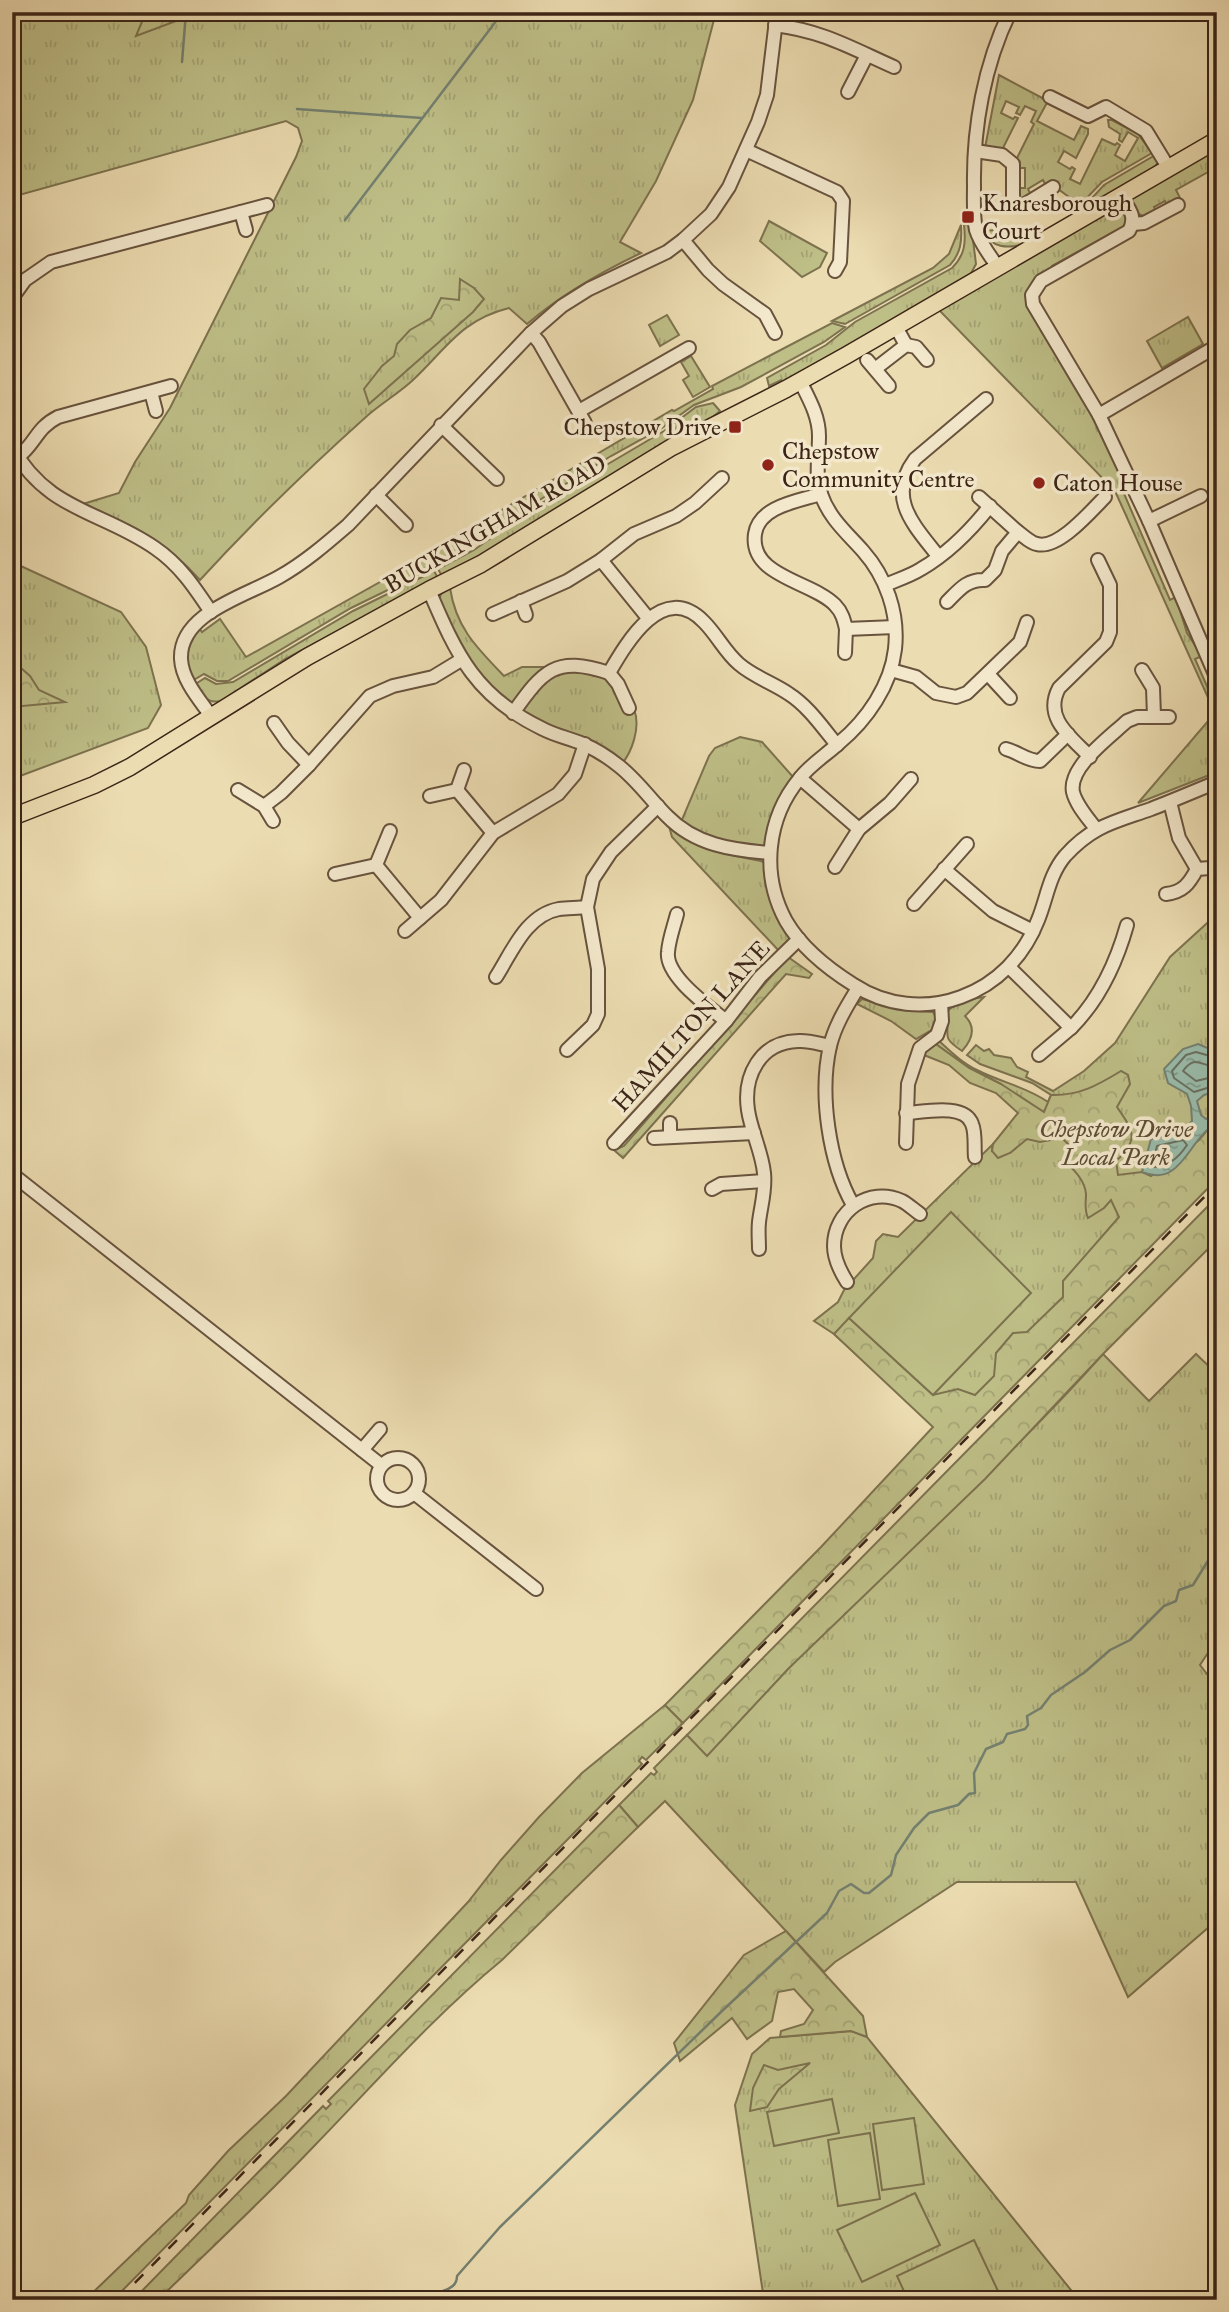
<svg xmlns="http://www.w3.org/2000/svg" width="1229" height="2312" font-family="'IM FELL Great Primer',serif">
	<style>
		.grass { fill: url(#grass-tufts); stroke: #7d724f; stroke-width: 2 }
		.forest { fill: url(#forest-crowns); stroke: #7d724f; stroke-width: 2 }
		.garden { fill: #bebe87; stroke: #7d724f; stroke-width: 2 }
		.water { fill: url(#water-ripples); stroke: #748070; stroke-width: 2 }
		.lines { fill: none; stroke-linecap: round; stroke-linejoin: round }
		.shore { stroke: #6a7061; stroke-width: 2 }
		.stream { stroke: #748070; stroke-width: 2.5 }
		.minor-casing { stroke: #68533e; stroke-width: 16 }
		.major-casing { stroke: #3c2517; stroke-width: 19 }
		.minor { stroke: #f3e8cc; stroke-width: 12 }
		.major { stroke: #ecdcb1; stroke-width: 16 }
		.rail { stroke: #3c2517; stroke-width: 2.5; stroke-dasharray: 12 12; stroke-linecap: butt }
		.poi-dot { fill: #8f2418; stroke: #f3e8cc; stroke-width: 2.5 }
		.labels { text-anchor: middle; stroke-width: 7; stroke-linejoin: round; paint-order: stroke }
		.poi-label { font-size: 24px; fill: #3c2517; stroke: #f3e8cc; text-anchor: start }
		.street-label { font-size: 24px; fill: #3c2517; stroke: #f3e8cc }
		.park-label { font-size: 24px; font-style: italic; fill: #5c4b33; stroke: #f3e8cc }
	</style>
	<defs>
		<pattern id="grass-tufts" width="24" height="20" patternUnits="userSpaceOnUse" patternTransform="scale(1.75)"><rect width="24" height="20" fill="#bebe87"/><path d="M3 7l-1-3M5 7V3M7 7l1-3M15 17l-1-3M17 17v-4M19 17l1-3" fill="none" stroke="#a4a374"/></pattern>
		<pattern id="forest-crowns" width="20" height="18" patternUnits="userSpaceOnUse" patternTransform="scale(1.75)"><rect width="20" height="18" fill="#bebe87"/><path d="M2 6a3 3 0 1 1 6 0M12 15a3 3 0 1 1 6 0" fill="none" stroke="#a4a374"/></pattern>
		<pattern id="water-ripples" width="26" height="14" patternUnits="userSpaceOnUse" patternTransform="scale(1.75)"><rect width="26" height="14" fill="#99bcab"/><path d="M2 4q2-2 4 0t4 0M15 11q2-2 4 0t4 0" fill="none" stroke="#7e998a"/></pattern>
	</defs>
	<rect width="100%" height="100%" fill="#ecdcb1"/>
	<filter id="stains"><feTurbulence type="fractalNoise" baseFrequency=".00286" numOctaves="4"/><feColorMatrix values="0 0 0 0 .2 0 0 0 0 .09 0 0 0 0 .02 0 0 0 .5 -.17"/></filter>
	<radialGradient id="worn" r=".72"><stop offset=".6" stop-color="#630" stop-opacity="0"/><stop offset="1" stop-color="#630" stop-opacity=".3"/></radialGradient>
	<g class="grass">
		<path d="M12,12H716L693,100L656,181L620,242L641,253C599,273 562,294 527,324L509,308C461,320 447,348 413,380C399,393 382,403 367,416C309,468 253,522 200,580C164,539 132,525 83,504L119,493L135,462L170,408L296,157L302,141L298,128L286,121L12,197Z"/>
		<polygon points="999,75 1048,101 1037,121 1074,140 1081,126 1088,129 1088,134 1076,158 1064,151 1058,162 1070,169 1072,167 1075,169 1070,179 1080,184 1102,139 1115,145 1117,143 1120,145 1115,155 1125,161 1138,138 1128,132 1122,142 1119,140 1120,134 1109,127 1108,120 1112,120 1138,134 1152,153 1102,182 1080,205 1051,184 1046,186 1043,180 1028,189 1031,195 1024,199 1020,198 1018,188 1025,188 1025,168 1018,168 1016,160 1034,124 1031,122 1036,111 1025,106 1020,115 1016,113 1019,107 1006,101 1001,113 1013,119 1015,117 1018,118 1002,150 985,148"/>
		<path d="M1217,145V167L1176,190L1180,198L1169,207L1165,201L1154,207L1157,213C1143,220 1131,214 1132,198Z"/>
		<path d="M1157,154L1159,160L1154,169L1025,244C1007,249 992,248 982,231L997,230L1021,241H1027L1082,209L1104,185Z"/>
		<polygon points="1118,208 1125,211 1129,218 1121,232 1115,231 1052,266 1051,271 1033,281 1029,290 1087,401 1128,486 1122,489 1170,600 1176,597 1187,633 1202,656 1195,659 1217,709 1217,772 1138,803 1215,713 1115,491 939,310 1107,209"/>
		<polygon points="769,221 827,253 820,267 802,277 760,241"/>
		<path d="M971,224L976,264L969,277L783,384L781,380L769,386L767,378L826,345L855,322L952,268C965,255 966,243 964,225Z"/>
		<path d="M961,225C962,241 961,253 950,265L845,324L832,321L933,268L949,254Z"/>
		<polygon points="667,315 679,335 660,346 649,325"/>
		<polygon points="1188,317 1203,344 1162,368 1147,341"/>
		<polygon points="832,323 845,327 824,342 741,387 694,405 662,428 611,456 533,504 471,546 435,567 432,551 672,410 674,411 713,389 712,386"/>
		<polygon points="691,356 710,387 693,397 683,380 689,376 681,362"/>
		<polygon points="713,403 720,411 704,424 478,560 442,576 438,569 474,550 535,507 664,431 696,407"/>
		<path d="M430,554L433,568L351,608L228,681H217L204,674L192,681C185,656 185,651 199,628L202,632L220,619L246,657Z"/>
		<polygon points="12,562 121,612 146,647 161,705 148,728 12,779"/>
		<path d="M434,571L438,578L285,659L221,701C207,704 202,696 194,685L205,678L216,684L233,682L353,611Z"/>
		<path d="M450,588C456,628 477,648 504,676L522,667H551L513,706L494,694L464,655L439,600L441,594Z"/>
		<path d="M562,665L609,673C616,684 629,697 634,709C641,727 632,753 620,766L513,713Z"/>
		<polygon points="740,737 762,742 794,778 767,840 764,845 758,849 716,841 681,822 709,756 715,748"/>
		<path d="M669,826C705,854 719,852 761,861L765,863L791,938L780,952L672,837Z"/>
		<path d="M1217,914V1151L942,1434L834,1334L814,1321L838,1302L844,1290L873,1258L876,1241L883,1234L898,1237L993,1144L992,1151L1010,1153L1038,1129L1001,1084L969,1068L933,1042L938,1040C950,1051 962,1063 977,1070C1000,1082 1027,1087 1048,1102L1051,1095L1032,1083L980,1064L967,1055L976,1045L984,1051L989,1049L994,1055L1011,1058L1017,1067L1028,1072L1026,1077L1053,1091L1084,1071L1115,1043L1170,957Z"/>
		<path d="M984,997L965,1016C977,1028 972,1040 962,1051C944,1039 947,1038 948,1018C948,1013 946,1012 951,1008C959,1002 974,998 984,997Z"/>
		<polygon points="862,999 903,1010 933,1012 937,1019 935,1028 916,1039 891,1021 857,1004"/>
		<path d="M1103,1354L1149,1401L1196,1354L1217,1374V1639L1200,1665L1217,1687V1920L1128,1997L1076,1882H957L835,1962L824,1972L665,1801L638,1827L619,1805L651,1773L654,1775L657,1772L654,1768L687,1735L707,1755C734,1727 760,1698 787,1670C891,1563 1004,1465 1103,1354Z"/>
		<polygon points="665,1705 683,1723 646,1760 642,1757 639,1761 642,1764 113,2300 85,2300 186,2203 189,2195 228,2151 286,2096 468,1902 501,1860 539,1817 582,1773"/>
		<polygon points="851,2031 867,2037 1079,2300 764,2300 735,2105 752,2054 770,2038"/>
	</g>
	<g class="forest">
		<polygon points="146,12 200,12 136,36"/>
		<polygon points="460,279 474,288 484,299 473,312 369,404 364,389 382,366 394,356 397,344 410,330 431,318 441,298 459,300"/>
		<polygon points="13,661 30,676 39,690 65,702 12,707"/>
		<polygon points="788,957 812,974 809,978 786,974 623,1158 614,1150 624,1146"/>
		<path d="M933,1042L969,1068L1001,1084L1044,1112L1051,1095C1079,1096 1098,1085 1121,1071L1128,1075L1130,1084L1117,1107C1133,1130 1140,1140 1116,1161L1118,1175L1142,1172L1151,1176L1199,1140L1210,1127L1217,1124V1179L683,1723L665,1705L821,1547L933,1427L834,1334L849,1318L933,1395L958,1389L975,1395L994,1376L996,1353L1013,1333L1027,1332L1063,1297V1281L1119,1217L1111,1200L1104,1208L1088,1218C1084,1209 1086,1203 1086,1194C1085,1181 1075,1171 1067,1163L1068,1144L1062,1138L1040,1142L1027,1139L1010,1153L998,1158L992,1151L993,1144L1018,1113L996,1093L970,1083L949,1065L924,1055L925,1048Z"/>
		<polygon points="1217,1197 1217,1240 1103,1354 985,1479 788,1669 707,1756 687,1735"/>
		<path d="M619,1805L638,1827L502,1960C435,2015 377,2081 317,2143C266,2197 211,2248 158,2300H133L323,2106L326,2109L331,2104L328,2101Z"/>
		<polygon points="786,1931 863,2016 867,2037 851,2031 780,2037 781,2031 804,2024 813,2010 794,1989 778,1992 772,2021 747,2039 732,2018 680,2061 674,2043 744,1955"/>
		<polygon points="810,2063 779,2089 767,2107 750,2111 753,2088 764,2065 778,2070"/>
	</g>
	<g class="garden">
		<polygon points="951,1212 1031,1293 933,1395 849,1318"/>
		<polygon points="832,2099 839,2133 774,2146 767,2112"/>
		<polygon points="914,2118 924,2184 882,2190 873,2124"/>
		<polygon points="870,2133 880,2199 838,2206 828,2140"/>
		<polygon points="915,2193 940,2245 862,2282 837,2230"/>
		<polygon points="974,2240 998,2291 980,2300 908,2300 897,2276"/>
	</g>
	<path class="water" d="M1198,1044L1217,1052V1091L1204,1095L1197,1101L1201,1115L1206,1119L1217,1113V1124C1189,1135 1183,1189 1142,1172L1151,1139L1181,1133L1192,1121L1191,1106L1187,1094L1168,1083L1164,1069L1183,1049Z"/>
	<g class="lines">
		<g class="shore">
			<polyline points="1217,1058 1196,1052 1186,1055 1172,1071 1174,1078 1194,1092 1217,1085"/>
			<path d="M1217,1067C1200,1066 1195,1054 1183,1071L1196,1081L1217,1076"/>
			<path d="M1183,1140L1187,1145C1179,1157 1168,1168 1152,1167L1157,1146Z"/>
		</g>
		<g class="stream">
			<polyline points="182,62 186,12"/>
			<polyline points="297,109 422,118"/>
			<polyline points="345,220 503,12"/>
			<path d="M443,2300V2291C451,2288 457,2285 457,2276L500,2227L722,2011L827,1913L839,1891L851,1884L864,1893H869L891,1875L896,1855L914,1828L929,1813L958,1805L969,1794L975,1793L974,1773L986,1749L1003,1742L1007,1734L1025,1729L1028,1725L1027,1716L1041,1708L1051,1695L1085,1672L1110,1650L1130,1640L1164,1606L1176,1601L1179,1590L1193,1585L1217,1546"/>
		</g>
		<g class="minor-casing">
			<g id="minor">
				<path d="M775,25C823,31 851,48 894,67"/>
				<polyline points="848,92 867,55"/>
				<polyline points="1050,97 1088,116 1106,107 1146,131 1168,167"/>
				<polyline points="746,150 837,192 843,201 840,262 835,271"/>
				<polyline points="975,151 1002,155 1013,164 1013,201 1022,206 1053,187"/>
				<path d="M1121,196C1129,209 1137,216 1129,231L1041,281L1032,295L1033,304L1099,415L1149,521L1217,679"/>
				<polyline points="241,212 246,230"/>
				<polyline points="1133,224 1144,223 1178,205"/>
				<polyline points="683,240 708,270 723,284 765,314 775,333"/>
				<path d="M998,267C990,256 980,243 976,230C973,216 974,200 974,186C973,128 984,65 1010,12"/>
				<polyline points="12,298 25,280 51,262 267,205"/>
				<polyline points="531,333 539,342 585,423"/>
				<polyline points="906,345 916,347 927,360"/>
				<polyline points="867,360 889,386"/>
				<polyline points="875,369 906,345 896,327"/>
				<path d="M800,381C809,399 819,416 819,436C819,456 815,474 821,494C829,518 847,533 863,551C886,577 899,613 895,649C891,685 867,720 839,743C826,755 811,764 800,778C766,819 761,875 786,921C801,947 830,970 854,985C886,1006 926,1010 961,997C997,984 1024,956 1038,920C1047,898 1049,875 1065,856C1093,825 1115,822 1151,809C1174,800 1195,791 1217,782"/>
				<polyline points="151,392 156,411"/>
				<polyline points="579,411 689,348"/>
				<polyline points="1099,415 1217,346"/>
				<polyline points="441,425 497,479"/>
				<path d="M12,447C47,511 102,511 155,548C180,565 195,588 211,612"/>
				<path d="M18,457C36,443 36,428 58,417L171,386"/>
				<path d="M821,494C799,501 759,506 755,534C749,577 812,581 835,605C842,612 844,620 846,629L895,627"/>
				<polyline points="376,495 406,525"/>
				<polyline points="1149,521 1201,496"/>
				<path d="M1018,532C1024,536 1030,543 1037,544C1058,550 1091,511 1105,497"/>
				<path d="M938,556C914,525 886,498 915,459L986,399"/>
				<polyline points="601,560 634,534 676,516 695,503 722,478"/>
				<path d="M885,585C897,580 910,576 921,569C947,554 971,530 990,506"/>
				<path d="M429,590C457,656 476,697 543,729C556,736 570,738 583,744C595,749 609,758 619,766C637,780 651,800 667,816C695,845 732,850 770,853"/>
				<polyline points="521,601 526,615"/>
				<path d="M947,602C959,590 967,579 985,580L995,570L1002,551L1018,532L979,497"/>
				<polyline points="493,614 567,581 601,560 648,618"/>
				<polyline points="845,653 846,629"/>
				<polyline points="891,670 916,677 936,693 956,697 967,693 1020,642 1027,622"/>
				<polyline points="1142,670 1153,688 1154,716"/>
				<polyline points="609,673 618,684 629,708"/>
				<polyline points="988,674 1010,698"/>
				<path d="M513,713C543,671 555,655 609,673C627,642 663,580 704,622C717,635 725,652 739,664C754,677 773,683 789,694C808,706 823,728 837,745"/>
				<path d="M211,716C199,699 182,680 181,659C179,613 246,596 279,577C304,563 326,544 348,525L531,333L562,306L589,289L667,252L683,240L711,214L729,187L758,122L767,95L777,12"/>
				<polyline points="274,723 288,743 309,765"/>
				<path d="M1006,749C1018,752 1027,761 1040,761L1068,734"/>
				<path d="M1090,757C1071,737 1043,718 1059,688L1106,642L1110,632V585L1098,560"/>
				<polyline points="800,778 859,829"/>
				<polyline points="238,790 264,806 273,821"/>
				<polyline points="457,790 493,833"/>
				<polyline points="430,796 457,790 464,770"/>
				<polyline points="1170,802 1179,838 1197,869"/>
				<polyline points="264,806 281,793 309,765 370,696 393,686 433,677 461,660"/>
				<path d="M1096,829C1088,818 1076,805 1073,792C1068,767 1110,737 1127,721L1137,717H1169"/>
				<polyline points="376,865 390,831"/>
				<polyline points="835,867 859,829 890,803 911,779"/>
				<polyline points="944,869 993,911 1033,931"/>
				<polyline points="335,874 376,865 420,918"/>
				<path d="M1166,894C1183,892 1189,884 1197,869L1210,868"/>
				<polyline points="914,904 967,844"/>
				<path d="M677,914C674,926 669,939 668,952C665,976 708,1006 726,1021"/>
				<polyline points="405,931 441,900 493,833 558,794 575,774 585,744"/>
				<path d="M1009,967L1071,1028C1100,999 1116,964 1127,925"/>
				<path d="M496,977C512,952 526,915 559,909C568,908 578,908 587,907"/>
				<polyline points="567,1050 593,1025 598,1014 598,969 587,907 593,879 611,852 658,806"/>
				<polyline points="1039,1055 1071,1028"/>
				<path d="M906,1113C924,1112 965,1103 972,1124C976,1133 974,1147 975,1157"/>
				<polyline points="670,1123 670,1137"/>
				<polyline points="654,1138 754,1133"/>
				<polyline points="614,1143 726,1021 760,977 799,939"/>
				<polyline points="906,1143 908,1084 920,1048 937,1035 942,1021 941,1003"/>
				<polyline points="12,1174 381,1465"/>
				<polyline points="712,1189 721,1184 764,1181"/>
				<path d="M853,1205C829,1163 819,1094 830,1046C835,1025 847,1006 858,988"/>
				<path d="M759,1249C759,1240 758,1231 759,1222C761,1205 766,1190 764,1173C762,1152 751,1131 748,1110C743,1076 760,1042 798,1041C809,1040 819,1044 830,1046"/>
				<path d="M847,1282C840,1271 834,1259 834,1246C834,1211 869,1186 902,1201C908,1204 914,1210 920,1214"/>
				<polyline points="362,1450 380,1429"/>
				<circle cx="398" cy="1479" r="21"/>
				<polyline points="414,1493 536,1589"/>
			</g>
		</g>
		<g class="major-casing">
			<polyline id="major" points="12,817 94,785 130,767 307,657 429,590 481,564 672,447 786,389 847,355 1217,140"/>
		</g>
		<use href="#minor" class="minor"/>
		<use href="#major" class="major"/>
		<polyline class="rail" points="118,2300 1217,1184"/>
	</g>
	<g class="poi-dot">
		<rect x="961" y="210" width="14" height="14" rx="3.5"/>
		<rect x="728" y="420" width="14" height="14" rx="3.5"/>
		<circle cx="768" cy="465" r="7"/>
		<circle cx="1039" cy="483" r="7"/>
	</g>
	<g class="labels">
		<g class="poi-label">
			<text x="982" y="211">Knaresborough<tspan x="982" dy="28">Court</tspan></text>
			<text x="721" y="435" text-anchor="end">Chepstow Drive</text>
			<text x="782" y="459">Chepstow<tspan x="782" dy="28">Community Centre</tspan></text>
			<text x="1053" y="491">Caton House</text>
		</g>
		<g class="street-label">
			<text transform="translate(495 524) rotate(-30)" y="8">BUCKINGHAM ROAD</text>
			<text transform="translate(691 1026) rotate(-48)" y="8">HAMILTON LANE</text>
		</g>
		<g class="park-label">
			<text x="1116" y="1137">Chepstow Drive<tspan x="1116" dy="28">Local Park</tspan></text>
		</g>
	</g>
	<rect width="1229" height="2312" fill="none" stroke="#ecdcb1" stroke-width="42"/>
	<rect x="14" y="14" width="1201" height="2284" fill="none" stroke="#3c2517" stroke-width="3.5"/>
	<rect x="21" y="21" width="1187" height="2270" fill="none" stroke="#3c2517" stroke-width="2"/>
	<rect width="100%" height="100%" filter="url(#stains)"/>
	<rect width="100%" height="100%" fill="url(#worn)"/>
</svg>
